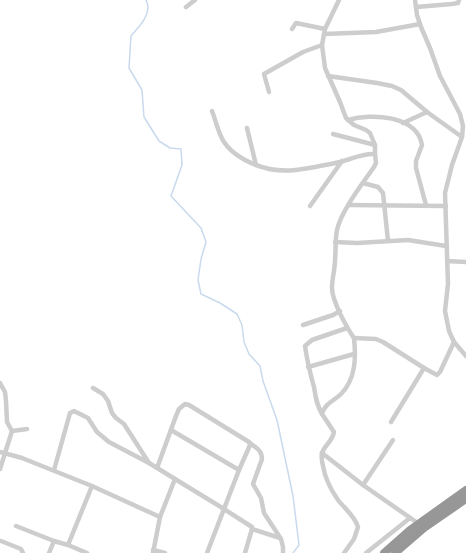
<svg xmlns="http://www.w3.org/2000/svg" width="466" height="553" font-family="Montserrat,sans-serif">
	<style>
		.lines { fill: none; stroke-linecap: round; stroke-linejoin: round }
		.stream { stroke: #c9daed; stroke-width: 1.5 }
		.street { stroke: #cdcdcd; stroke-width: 4.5 }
		.highway { stroke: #979797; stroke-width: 8 }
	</style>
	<rect width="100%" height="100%" fill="#fff"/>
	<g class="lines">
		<path class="stream" d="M146,0C153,13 139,27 131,36L129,68L142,90L144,117L159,141L170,148L181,149L182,165L171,196L201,228L206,242L201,259L198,280L201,294L220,303L237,314L242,325L244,342L249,354L260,366L263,381L277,420L293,496L299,545L293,553"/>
		<g class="street">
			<polyline points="339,0 325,29 322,45 325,68 340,102 346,118 354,125 366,130 370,133 375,145 375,154"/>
			<polyline points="415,0 417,15 421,27 430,48 440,76 460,114 463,126 462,137 452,165 445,193 448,284 445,311 449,331 454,342 466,356"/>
			<polyline points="186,7 195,0"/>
			<polyline points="416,7 452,4 458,3 459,0"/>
			<polyline points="292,29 296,23 325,29"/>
			<polyline points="324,34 376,32 420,24"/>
			<polyline points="328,76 377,83 392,86 401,90 427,112 462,137"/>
			<polyline points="269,92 264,74 303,52 322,45"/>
			<path d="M212,111C216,121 218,133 224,142C229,150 236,155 245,160C279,178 304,169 340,162C352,159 362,153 375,154L376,163L374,167C363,183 341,211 337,230C335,240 336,250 335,260C335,270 332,278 332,288C332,301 347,328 354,338"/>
			<path d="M348,120C371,113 417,115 422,145L416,161V168L426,205"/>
			<polyline points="403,123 427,112"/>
			<polyline points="247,128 256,165"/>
			<polyline points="333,134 375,145"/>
			<polyline points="363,183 378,187 383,193 388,241"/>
			<polyline points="349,205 446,206"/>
			<polyline points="310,206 342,161"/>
			<polyline points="335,242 357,243 408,240 446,246"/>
			<polyline points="447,261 466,262"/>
			<polyline points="303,325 333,315 340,311"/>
			<polyline points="308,367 354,354"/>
			<polyline points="0,383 5,392 6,401 7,422 12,431"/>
			<polyline points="93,388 103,394 108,401 112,413 116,418 124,424 149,463 175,479 160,517 153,553"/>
			<path d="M322,414C316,403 316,398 314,387C310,373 307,360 305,346L312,340L347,328"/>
			<polyline points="391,422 424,368"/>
			<polyline points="171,430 239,470 207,553"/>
			<path d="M250,443C256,448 262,450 262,459L253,484L261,498L264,513L281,539L283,547V553"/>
			<polyline points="0,452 22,458 92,486 68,545"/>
			<polyline points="322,453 363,485 419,524"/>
			<polyline points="157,468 176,416 179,409 185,404 189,405 249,442 250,445 239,470"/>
			<polyline points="0,469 12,431 27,429"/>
			<polyline points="54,470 70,413 74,411 88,418 97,432 109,442 149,463"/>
			<polyline points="175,479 224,509 252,527 252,529 245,553"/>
			<polyline points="363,485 393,440"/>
			<polyline points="92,486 160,517"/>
			<polyline points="16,526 54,541 49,553"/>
			<polyline points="252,529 280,538"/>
			<polyline points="1,541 21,549 23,553"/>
			<polyline points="54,541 68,545 87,553"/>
			<polyline points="153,550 165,553"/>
			<path d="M344,553L354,539L358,527C355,516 344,508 338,500C331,490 325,478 323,466C322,462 321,457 322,453C324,446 332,442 334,432L322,414C325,403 334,401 341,394C356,379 356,357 354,338L376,339L383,342L424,368L437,375L440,372L454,342"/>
			<polyline points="366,553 410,518"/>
		</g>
		<g class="highway">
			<polyline points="384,553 410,530 466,490"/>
			<polyline points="395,553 424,528 466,499"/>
		</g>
	</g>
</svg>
